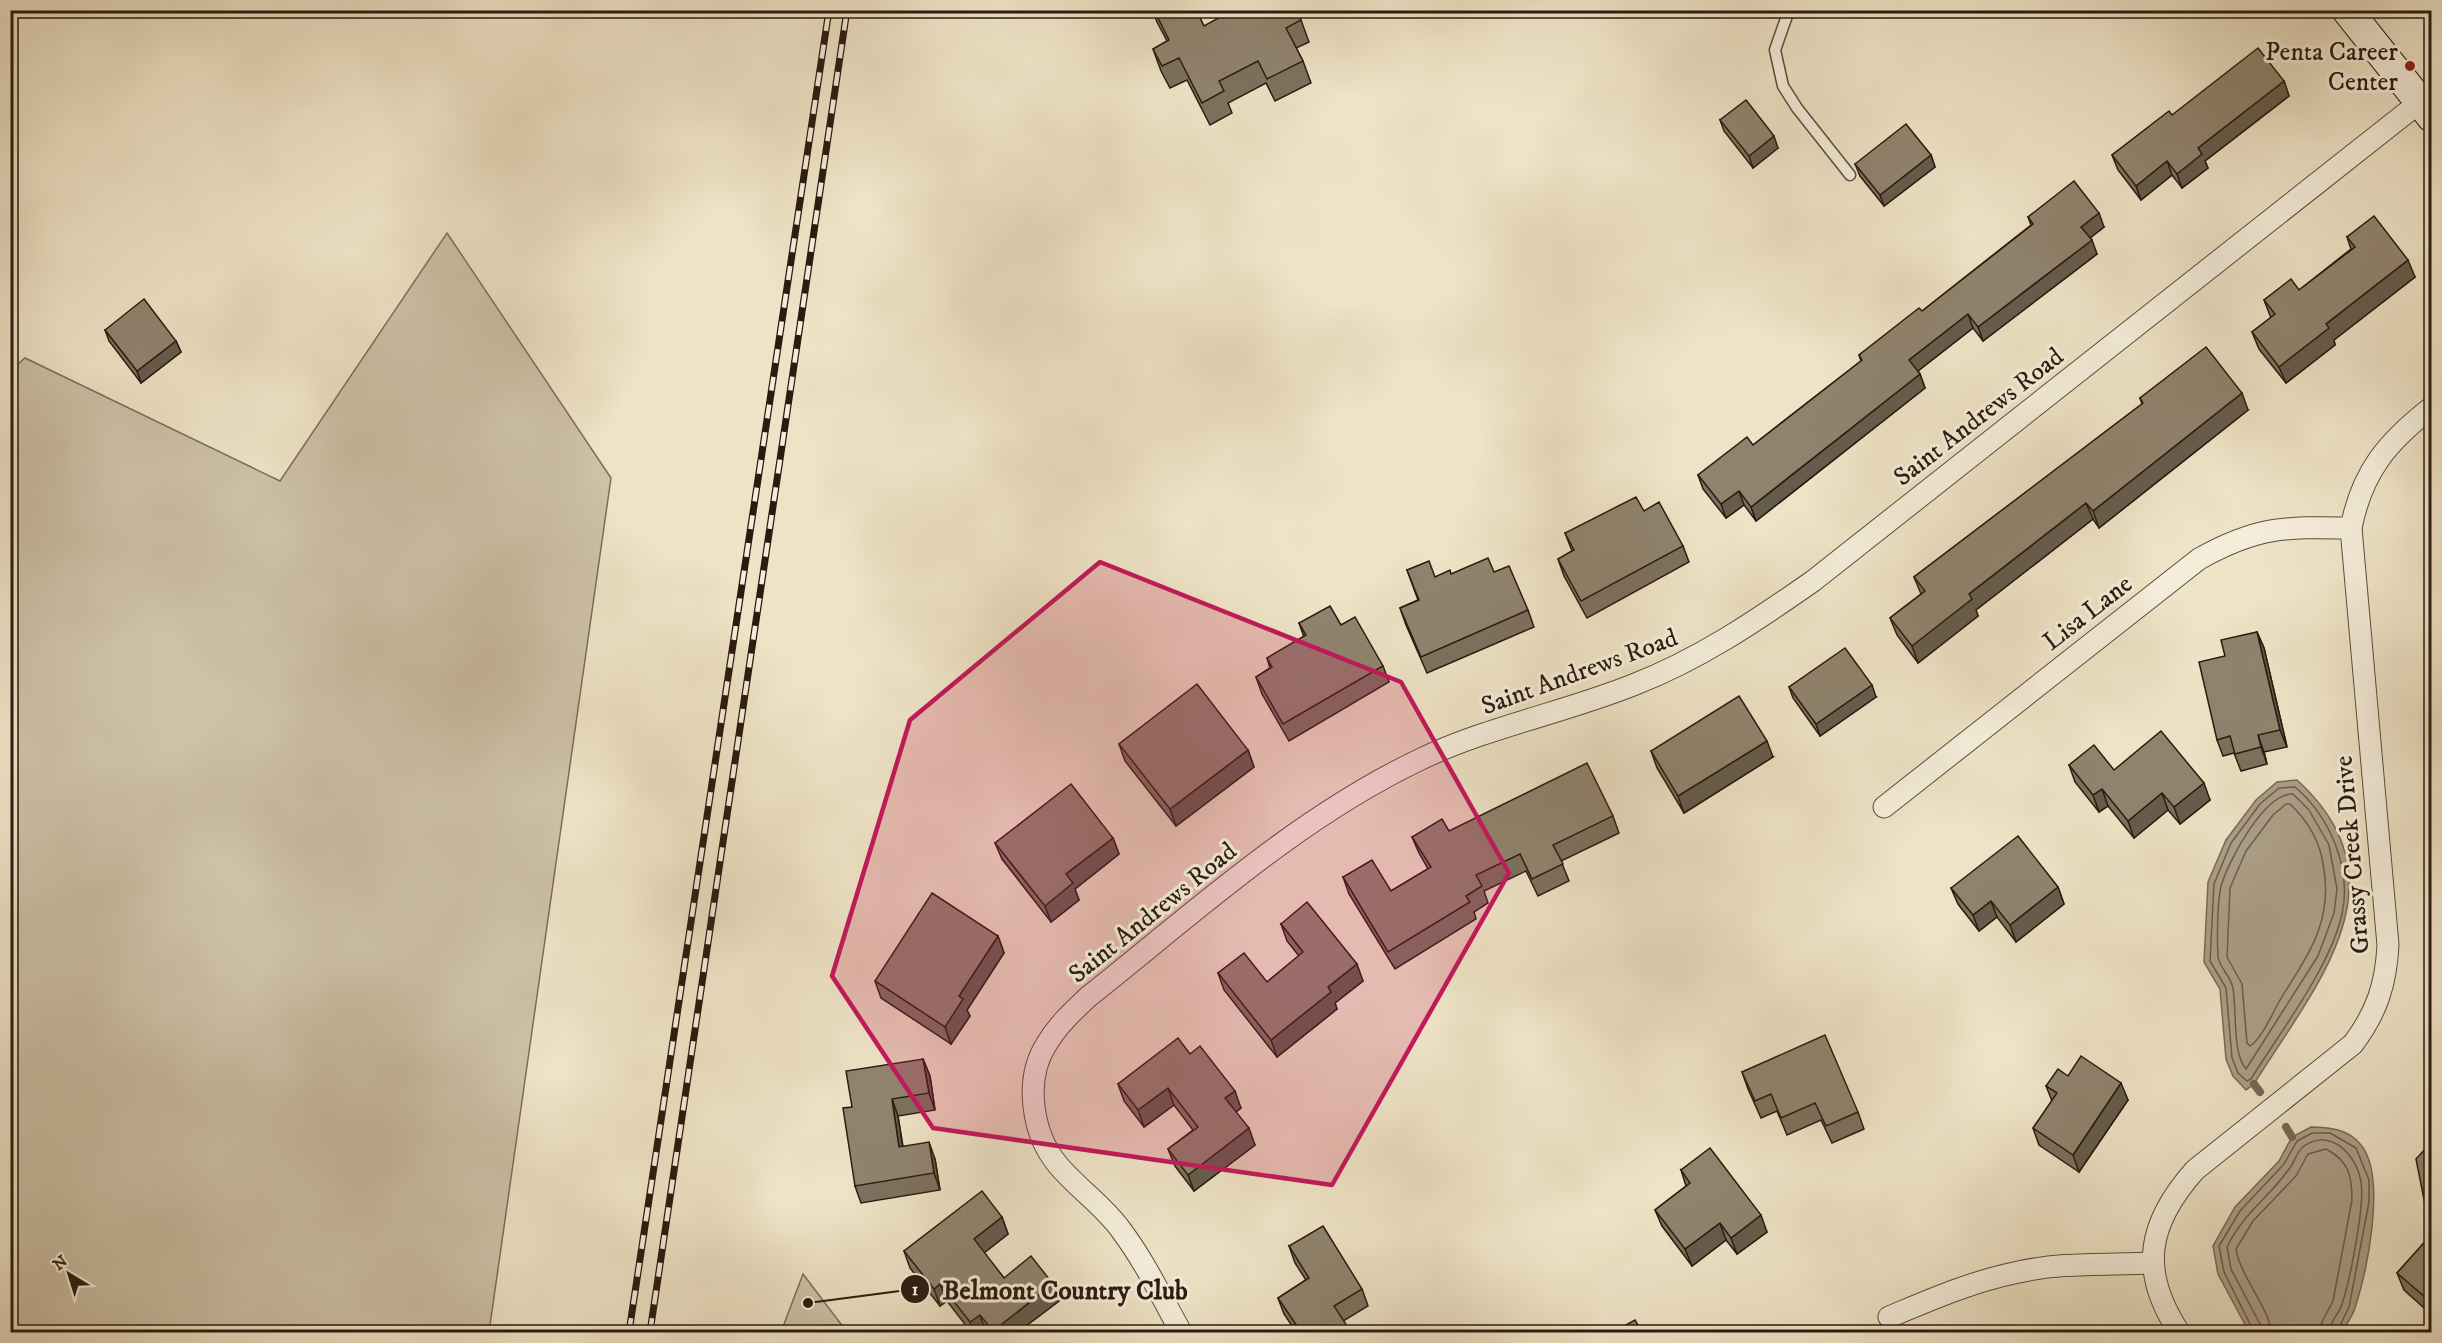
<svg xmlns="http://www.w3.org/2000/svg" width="2442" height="1343" font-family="'IM FELL DW Pica',serif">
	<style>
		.green { fill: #cdc1a7; stroke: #7c6e5b; stroke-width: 1.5 }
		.water { fill: #ac9f88; stroke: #786a58; stroke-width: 1.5 }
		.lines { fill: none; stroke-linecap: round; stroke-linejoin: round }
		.shore { stroke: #6c5c4c; stroke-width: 1.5 }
		.stream { stroke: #786a58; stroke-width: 8 }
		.lane-casing { stroke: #5c4c3d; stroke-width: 13 }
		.street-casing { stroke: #5c4c3d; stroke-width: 23 }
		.secondary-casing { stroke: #2b1a0f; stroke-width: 32 }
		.lane { stroke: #f4edda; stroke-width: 10 }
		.street { stroke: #f4edda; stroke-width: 21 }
		.secondary { stroke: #f4edda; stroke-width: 30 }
		.rail-casing { stroke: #2b1a0f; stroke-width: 7 }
		.rail { stroke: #f4edda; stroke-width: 4.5; stroke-dasharray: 14; stroke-linecap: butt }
		.wall { fill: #7c715f; stroke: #2b1a0f; stroke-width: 1.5 }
		.shaded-wall { fill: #655c4d; stroke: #2b1a0f; stroke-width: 1.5 }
		.building { fill: #90836e; stroke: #2b1a0f; stroke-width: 1.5 }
		.marked { fill: #c2185b; fill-opacity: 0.2; stroke: #c2185b; stroke-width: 4.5; stroke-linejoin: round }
		.poi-dot { fill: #8f2418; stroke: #f4edda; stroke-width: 2 }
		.labels { text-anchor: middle; stroke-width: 6; stroke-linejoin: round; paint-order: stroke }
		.poi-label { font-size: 26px; fill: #2b1a0f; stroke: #f4edda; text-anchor: end }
		.street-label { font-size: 26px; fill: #2b1a0f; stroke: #f4edda }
		.leader { fill: none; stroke: #2b1a0f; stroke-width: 2 }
		.callout-dot { fill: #2b1a0f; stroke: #f4edda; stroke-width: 2 }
		.mark-label { font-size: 18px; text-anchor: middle; font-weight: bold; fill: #fff }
		.callout-label { font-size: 27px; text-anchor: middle; font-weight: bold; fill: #2b1a0f; stroke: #f4edda; stroke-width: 6; stroke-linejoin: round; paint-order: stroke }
	</style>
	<rect width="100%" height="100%" fill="#eee3c6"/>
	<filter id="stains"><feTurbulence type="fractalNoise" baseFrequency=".00333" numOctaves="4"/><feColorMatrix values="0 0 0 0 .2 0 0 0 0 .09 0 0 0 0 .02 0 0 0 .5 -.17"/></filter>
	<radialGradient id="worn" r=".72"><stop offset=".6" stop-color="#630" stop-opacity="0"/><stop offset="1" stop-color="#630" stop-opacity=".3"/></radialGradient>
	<g class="green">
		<polygon points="447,233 611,478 489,1332 11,1332 11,370 25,358 280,481"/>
		<polygon points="803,1274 847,1332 781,1332"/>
	</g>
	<g class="water">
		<path d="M2297,780C2409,882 2315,986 2254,1084L2246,1090L2233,1076L2226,1059L2220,989L2204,962L2208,882L2226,840L2256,800L2277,782Z"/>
		<path d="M2311,1127C2328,1127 2349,1129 2361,1145C2387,1177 2367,1271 2355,1308C2352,1317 2346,1325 2342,1332H2249L2218,1274L2213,1246L2235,1207L2279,1161L2292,1137Z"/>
	</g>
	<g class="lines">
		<g class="shore">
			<path d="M2295,787C2330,817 2352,868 2342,914C2330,968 2280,1032 2251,1079L2247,1081L2238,1073L2232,1058L2226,988L2210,961L2214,884L2231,843L2260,804L2279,788Z"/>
			<path d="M2293,794L2309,810L2329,845L2337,889L2334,913L2318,956L2246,1069C2232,1053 2237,1010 2233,989C2232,977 2219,968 2218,956C2217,939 2217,899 2222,883C2230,859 2264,793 2293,794Z"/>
			<path d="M2286,804H2290C2307,820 2319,840 2323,863C2334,921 2309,953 2280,1000C2272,1014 2262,1038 2250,1046L2247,1043L2242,984L2227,957L2230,888L2246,851L2273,815Z"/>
			<polyline points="2254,1332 2224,1272 2219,1246 2240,1211 2284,1164 2297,1141 2312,1133 2330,1133 2356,1148 2369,1180 2369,1202 2349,1307 2337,1332"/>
			<path d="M2262,1332L2260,1324L2231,1269L2227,1247C2244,1212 2268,1199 2289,1169C2295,1162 2296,1152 2304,1146C2331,1127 2357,1156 2361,1182C2365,1204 2350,1281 2342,1304C2339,1314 2330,1321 2329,1332"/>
			<path d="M2271,1332C2270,1309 2240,1276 2236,1249L2253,1221L2296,1176L2308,1154L2326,1149C2349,1161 2352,1176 2352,1200L2333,1301L2322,1322L2320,1332"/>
		</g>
		<g class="stream">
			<polyline points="2254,1084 2260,1092"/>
			<polyline points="2286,1127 2292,1137"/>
		</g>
		<g class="lane-casing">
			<polyline id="lane" points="1789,10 1775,50 1783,86 1797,108 1850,175"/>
		</g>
		<g class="street-casing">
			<g id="street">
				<path d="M1884,807L2199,559C2258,526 2285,527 2351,528"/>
				<path d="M1889,1317C1930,1300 1971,1282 2014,1273C2059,1262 2106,1265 2152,1263"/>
				<path d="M1181,1332C1162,1298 1145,1262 1121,1230C1103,1205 1077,1188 1058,1165C1032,1134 1024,1080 1046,1045C1057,1026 1072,1012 1088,997C1194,913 1296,819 1419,760C1487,727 1563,713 1633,685C1698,660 1756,621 1813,581L2420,102"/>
				<path d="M2179,1332C2139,1271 2147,1224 2195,1170L2353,1044C2377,1012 2386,984 2388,945L2351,528C2362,472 2387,442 2432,407"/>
			</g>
		</g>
		<g class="secondary-casing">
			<polyline id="secondary" points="2347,10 2432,117"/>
		</g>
		<use href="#lane" class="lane"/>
		<use href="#street" class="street"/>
		<use href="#secondary" class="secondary"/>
		<g class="rail-casing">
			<g id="rail">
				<polyline points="629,1332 829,10"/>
				<polyline points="650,1332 847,10"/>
			</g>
		</g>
		<use href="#rail" class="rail"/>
	</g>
	<g class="wall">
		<polygon points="1152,10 1196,10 1204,26 1301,20 1309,42 1296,48 1303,61 1311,83 1275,101 1266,83 1228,103 1232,113 1210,125 1187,80 1170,88 1161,71 1153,49 1167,41 1157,22"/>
		<polygon points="2284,81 2289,96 2205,161 2208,168 2182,188 2172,175 2141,200 2118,170 2112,155 2172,115"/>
		<polygon points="1720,120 1778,148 1753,168 1724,131"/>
		<polygon points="1931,155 1935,167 1884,206 1860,176 1855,164"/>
		<polygon points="2028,217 2104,227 2090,238 2097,254 1983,341 1973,328 1918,371 1920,374 1925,388 1756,521 1744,505 1726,518 1703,489 1698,475 1753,445 1861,361 1859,355 1922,311 2031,225"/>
		<polygon points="2347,237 2415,277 2334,340 2335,345 2286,383 2259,349 2252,332 2271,318 2264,300 2299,290 2351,249"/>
		<polygon points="105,330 176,341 181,352 141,383 109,341"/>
		<polygon points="2140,398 2248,410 2099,528 2093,519 1976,610 1978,616 1918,663 1897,635 1890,618 1921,594 1914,577 2142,404"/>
		<polygon points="1644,511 1683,546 1689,562 1587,618 1564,576 1558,559 1572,551 1565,533"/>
		<polygon points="1407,570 1435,577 1451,574 1494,572 1528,610 1534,627 1427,673 1406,625 1400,608 1418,600"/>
		<polygon points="1299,623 1341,625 1383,666 1389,682 1289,741 1262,694 1256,677 1270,668 1267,658 1304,637"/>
		<polygon points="2257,632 2264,648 2287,747 2264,752 2267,764 2241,771 2234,753 2223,756 2217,740 2225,656"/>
		<polygon points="1789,687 1876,697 1820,736 1793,698"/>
		<polygon points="1119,744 1248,750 1254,767 1176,826 1125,761"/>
		<polygon points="1651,751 1773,757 1684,813 1657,768"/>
		<polygon points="2069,765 2114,770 2210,800 2180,824 2168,810 2134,838 2108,806 2099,812 2075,782"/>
		<polygon points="1613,816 1619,833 1561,861 1569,881 1538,896 1526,871 1484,891 1488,903 1474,912 1476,919 1395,969 1349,894 1343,877 1391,891 1428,869 1419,853 1412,837 1449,831"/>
		<polygon points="1113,838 1119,854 1075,889 1079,900 1051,922 1002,859 995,843"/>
		<polygon points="2058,887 2064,904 2016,942 1997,917 1979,931 1958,904 1951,888"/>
		<polygon points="1281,924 1363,981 1335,1003 1337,1009 1277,1057 1224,990 1218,973 1267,982 1299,956 1287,941"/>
		<polygon points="998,936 1004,953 967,1010 970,1016 951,1044 881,998 875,981"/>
		<polygon points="1190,1054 1241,1108 1236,1112 1255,1145 1194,1191 1175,1166 1168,1149 1193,1130 1174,1105 1144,1127 1124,1101 1118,1084"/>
		<polygon points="923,1059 930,1076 935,1110 898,1116 903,1146 935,1159 940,1190 861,1203 855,1186 852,1107"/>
		<polygon points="1742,1072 1858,1112 1864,1129 1832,1143 1821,1120 1787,1135 1777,1111 1761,1118 1748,1089"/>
		<polygon points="2068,1076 2128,1100 2079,1172 2039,1145 2033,1128 2052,1101 2046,1086"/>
		<polygon points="2432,1130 2432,1315 2404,1290 2397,1273 2431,1235 2429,1145"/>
		<polygon points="1681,1170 1767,1232 1737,1254 1726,1240 1692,1266 1662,1226 1655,1210 1686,1186"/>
		<polygon points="1002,1217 1008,1234 984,1253 1004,1278 1059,1301 1018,1332 971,1332 947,1301 940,1306 910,1268 904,1251"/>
		<polygon points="1289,1246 1362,1289 1368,1306 1343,1321 1351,1332 1296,1332 1284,1314 1278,1298 1306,1280 1295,1263"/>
	</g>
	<g class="shaded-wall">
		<polygon points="2284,81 2289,96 2205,161 2208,168 2182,188 2177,174 2198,148"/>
		<polygon points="1774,136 1778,148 1753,168 1749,156"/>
		<polygon points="1931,155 1935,167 1884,206 1880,195"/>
		<polygon points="2167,161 2172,175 2141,200 2136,186"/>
		<polygon points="2099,213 2104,227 2086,241 2081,227"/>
		<polygon points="2092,240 2097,254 1983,341 1978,327"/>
		<polygon points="2408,260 2415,277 2334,340 2335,345 2286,383 2279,367 2326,324"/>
		<polygon points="1968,314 1973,328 1914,374 1909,360"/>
		<polygon points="176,341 181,352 141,383 137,371"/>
		<polygon points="1920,374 1925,388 1756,521 1751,507"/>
		<polygon points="2242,393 2248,410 2099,528 2093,511"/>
		<polygon points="1739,491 1744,505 1726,518 1721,504"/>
		<polygon points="2086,503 2093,519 1976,610 1978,616 1918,663 1912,646 1969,594"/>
		<polygon points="2257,632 2264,648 2287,747 2280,730"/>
		<polygon points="1872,685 1876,697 1820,736 1816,724"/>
		<polygon points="2258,735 2264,752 2267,764 2261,747"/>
		<polygon points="1767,741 1773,757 1684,813 1678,796"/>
		<polygon points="1248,750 1254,767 1176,826 1170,809"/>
		<polygon points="2204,783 2210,800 2180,824 2174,807"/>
		<polygon points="2102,789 2108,806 2099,812 2093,795"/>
		<polygon points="2162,793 2168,810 2134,838 2128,821"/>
		<polygon points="1113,838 1119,854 1075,889 1079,900 1051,922 1045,906 1066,874"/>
		<polygon points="2058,887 2064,904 2016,942 2010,925"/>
		<polygon points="1991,901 1997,917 1979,931 1973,915"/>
		<polygon points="998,936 1004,953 967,1010 970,1016 951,1044 945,1027 959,996"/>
		<polygon points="1357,964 1363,981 1335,1003 1337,1009 1277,1057 1271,1040 1328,987"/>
		<polygon points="923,1059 930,1076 935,1110 929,1093"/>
		<polygon points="2121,1083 2128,1100 2079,1172 2073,1155"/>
		<polygon points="1168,1088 1174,1105 1144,1127 1138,1110"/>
		<polygon points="1235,1091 1241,1108 1232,1115 1225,1098"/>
		<polygon points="892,1099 898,1116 905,1164 899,1147"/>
		<polygon points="1249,1128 1255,1145 1194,1191 1188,1175"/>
		<polygon points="929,1142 935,1159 940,1190 934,1173"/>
		<polygon points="1761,1215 1767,1232 1737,1254 1731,1238"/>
		<polygon points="1002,1217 1008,1234 980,1256 974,1239"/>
		<polygon points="1720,1223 1726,1240 1692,1266 1685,1249"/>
		<polygon points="940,1284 947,1301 940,1306 934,1289"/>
		<polygon points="1053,1284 1059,1301 1018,1332 993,1332 993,1331"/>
		<polygon points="980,1315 986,1332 974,1332 970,1322"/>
	</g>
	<g class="building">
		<polygon points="1154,10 1196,10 1204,26 1233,10 1296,10 1301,20 1286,28 1303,61 1267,79 1258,61 1219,81 1224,91 1202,103 1179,58 1162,66 1153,49 1169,40"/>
		<polygon points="2258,48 2284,81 2198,148 2202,154 2177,174 2167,161 2136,186 2112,155 2169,111 2172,115"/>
		<polygon points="1746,100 1774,136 1749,156 1720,120"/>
		<polygon points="1906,124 1931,155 1880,195 1855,164"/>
		<polygon points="2074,181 2099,213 2081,227 2092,240 1978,327 1968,314 1909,360 1920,374 1751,507 1739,491 1721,504 1698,475 1747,437 1753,445 1862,360 1859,355 1919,308 1922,311 2033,224 2028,217"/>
		<polygon points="2374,216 2408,260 2326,324 2329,328 2279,367 2252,332 2275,314 2264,300 2291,279 2299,290 2355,247 2347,237"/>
		<polygon points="144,299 176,341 137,371 105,330"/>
		<polygon points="2206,347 2242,393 2093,511 2086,503 1969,594 1972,599 1912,646 1890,618 1925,591 1914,577 2143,403 2140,398"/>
		<polygon points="1636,497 1644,511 1659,502 1683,546 1581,601 1558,559 1574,550 1565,533"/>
		<polygon points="1488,558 1494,572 1509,566 1528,610 1421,657 1400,608 1419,600 1407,570 1429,561 1435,577 1450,570 1451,574"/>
		<polygon points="1330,606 1341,625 1355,617 1383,666 1283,724 1256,677 1272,667 1267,658 1306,635 1299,623"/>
		<polygon points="2257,632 2280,730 2258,735 2261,747 2235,754 2230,736 2217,740 2199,662 2225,656 2221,640"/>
		<polygon points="1845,648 1872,685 1816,724 1789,687"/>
		<polygon points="1197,684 1248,750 1170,809 1119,744"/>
		<polygon points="1739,696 1767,741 1678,796 1651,751"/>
		<polygon points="2161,731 2204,783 2174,807 2162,793 2128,821 2102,789 2093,795 2069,765 2094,745 2114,770"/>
		<polygon points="1587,763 1613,816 1553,845 1563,864 1532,879 1520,854 1476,875 1482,886 1466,896 1470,902 1388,952 1343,877 1372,860 1391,891 1431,867 1412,837 1442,819 1449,831"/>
		<polygon points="1071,784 1113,838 1066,874 1073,883 1045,906 995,843"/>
		<polygon points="2018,836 2058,887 2010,925 1991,901 1973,915 1951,888"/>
		<polygon points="932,893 998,936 959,996 963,999 945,1027 875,981"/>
		<polygon points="1307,902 1357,964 1328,987 1331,992 1271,1040 1218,973 1244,953 1267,982 1303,952 1281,924"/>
		<polygon points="1825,1035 1858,1112 1826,1126 1815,1103 1781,1118 1771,1094 1755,1101 1742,1072"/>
		<polygon points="1178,1038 1190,1054 1200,1046 1235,1091 1225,1098 1249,1128 1188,1175 1168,1149 1198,1127 1168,1088 1138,1110 1118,1084"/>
		<polygon points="2081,1056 2121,1083 2073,1155 2033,1128 2057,1093 2046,1086 2058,1069 2068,1076"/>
		<polygon points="923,1059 929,1093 892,1099 899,1147 929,1142 934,1173 855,1186 843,1108 852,1107 846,1071"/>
		<polygon points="2432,1130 2432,1303 2397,1273 2431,1235 2416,1159 2429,1145 2426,1131"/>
		<polygon points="1710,1148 1761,1215 1731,1238 1720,1223 1685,1249 1655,1210 1690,1183 1681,1170"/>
		<polygon points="982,1191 1002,1217 974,1239 1004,1278 1031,1256 1053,1284 993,1331 980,1315 970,1322 940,1284 934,1289 904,1251"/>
		<polygon points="1323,1226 1362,1289 1334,1306 1351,1332 1301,1332 1278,1298 1309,1278 1289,1246"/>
		<polygon points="1635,1320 1642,1332 1613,1332"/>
	</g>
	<path class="marked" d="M1100,562L1401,682L1509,873L1332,1185L933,1128L832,976L910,720Z"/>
	<circle class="poi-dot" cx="2410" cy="66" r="6"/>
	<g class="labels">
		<g class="poi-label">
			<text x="2398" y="60">Penta Career<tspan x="2398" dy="30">Center</tspan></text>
		</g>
		<g class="street-label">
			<text transform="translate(1978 416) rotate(-38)" y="9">Saint Andrews Road</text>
			<text transform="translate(2087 612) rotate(-38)" y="9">Lisa Lane</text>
			<text transform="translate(1579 671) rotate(-20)" y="9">Saint Andrews Road</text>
			<text transform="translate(2351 855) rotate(-95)" y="9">Grassy Creek Drive</text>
			<text transform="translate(1152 912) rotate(-39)" y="9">Saint Andrews Road</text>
		</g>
	</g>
	<path class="leader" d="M808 1303L915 1289"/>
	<g class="callout-dot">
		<circle cx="808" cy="1303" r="6"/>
		<circle cx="915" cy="1289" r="15"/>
	</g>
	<g class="mark-label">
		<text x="915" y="1295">1</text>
	</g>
	<g class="callout-label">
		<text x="1065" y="1299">Belmont Country Club</text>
	</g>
	<rect width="2442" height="1343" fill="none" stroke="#eee3c6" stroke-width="36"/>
	<rect x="12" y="12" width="2418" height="1319" fill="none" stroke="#2b1a0f" stroke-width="3"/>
	<rect x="18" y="18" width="2406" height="1307" fill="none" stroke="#2b1a0f" stroke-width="1.5"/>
	<g transform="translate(69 1274) rotate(322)" stroke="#f4edda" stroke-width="4.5" paint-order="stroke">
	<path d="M0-4.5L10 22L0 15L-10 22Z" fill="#2b1a0f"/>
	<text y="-9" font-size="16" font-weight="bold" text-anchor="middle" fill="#2b1a0f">N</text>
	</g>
	<rect width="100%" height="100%" filter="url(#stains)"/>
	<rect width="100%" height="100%" fill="url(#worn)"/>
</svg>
